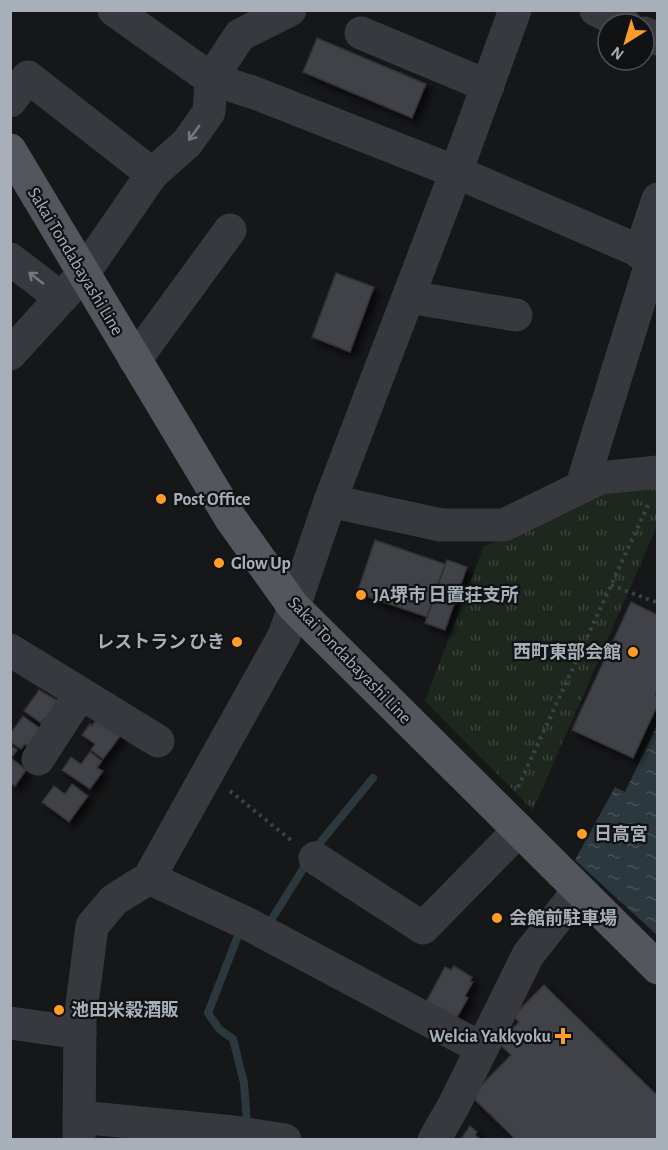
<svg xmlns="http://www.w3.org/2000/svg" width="668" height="1150" font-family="'Alegreya Sans','Noto Sans JP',sans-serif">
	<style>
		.park { fill: url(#park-tufts) }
		.water { fill: url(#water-ripples) }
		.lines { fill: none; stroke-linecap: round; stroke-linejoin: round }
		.stream { stroke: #2b383e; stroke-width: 8 }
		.building { fill: #404246; stroke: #303135; stroke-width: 1.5; filter: url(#shadow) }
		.path { stroke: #3d4045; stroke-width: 4; stroke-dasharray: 3 4.5; stroke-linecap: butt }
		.minor { stroke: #37393e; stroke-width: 33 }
		.major { stroke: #53565d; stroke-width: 33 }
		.oneway { stroke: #757a82 }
		.poi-dot { fill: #ff9d28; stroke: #111214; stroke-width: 2 }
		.labels { text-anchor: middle; stroke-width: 4.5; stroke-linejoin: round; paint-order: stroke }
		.street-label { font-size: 18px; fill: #a7afb9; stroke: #111214 }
		.poi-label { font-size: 18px; font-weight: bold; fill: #a7afb9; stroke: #111214; text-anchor: start }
	</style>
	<defs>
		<pattern id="park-tufts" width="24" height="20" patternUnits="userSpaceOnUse" patternTransform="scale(1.5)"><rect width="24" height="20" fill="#1e271e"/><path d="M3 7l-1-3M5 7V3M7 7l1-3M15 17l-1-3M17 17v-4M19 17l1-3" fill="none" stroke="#3c443d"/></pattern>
		<pattern id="water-ripples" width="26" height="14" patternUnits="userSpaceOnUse" patternTransform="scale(1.5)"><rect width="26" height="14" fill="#2b383e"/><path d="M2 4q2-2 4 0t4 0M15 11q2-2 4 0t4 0" fill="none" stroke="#475258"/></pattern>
		<filter id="shadow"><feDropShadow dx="5.5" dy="5.5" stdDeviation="3" flood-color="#0009"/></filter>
	</defs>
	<rect width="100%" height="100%" fill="#161719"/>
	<polygon class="park" points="657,481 657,526 533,810 425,701 484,546 514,535 600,492"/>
	<polygon class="water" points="657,725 657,935 575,860 615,787 625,792"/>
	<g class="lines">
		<g class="stream">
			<polyline points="314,850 373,778"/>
			<polyline points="265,923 270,922 308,861"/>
			<polyline points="241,928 208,1013 219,1029 233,1039 244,1083 247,1122 243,1126"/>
		</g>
	</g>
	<g class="building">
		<polygon points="317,38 426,84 412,118 303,72"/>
		<polygon points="336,273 374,287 350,352 312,337"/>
		<polygon points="375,540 445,564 427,617 357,593"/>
		<polygon points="447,560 467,567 445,630 425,623"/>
		<polygon points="631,602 658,615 658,689 655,695 658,697 658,704 633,758 572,730"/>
		<polygon points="39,690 62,703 49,722 44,718 41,723 24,711"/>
		<polygon points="23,716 42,730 30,747 25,744 21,749 10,742 10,734"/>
		<polygon points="98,718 121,735 103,759 91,750 95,744 82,735 90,724 92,726"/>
		<polygon points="10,745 17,750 11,758 26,770 15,786 10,783"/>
		<polygon points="90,752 102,761 97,768 103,771 90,789 62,770 71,757 81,764"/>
		<polygon points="72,784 88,796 69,822 42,802 54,786 65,794"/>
		<polygon points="454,966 472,977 470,981 473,982 465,996 468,998 455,1021 425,1004 445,967 451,970"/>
		<polygon points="544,985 658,1096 658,1140 516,1140 471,1096 511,1055 498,1043 519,1022 513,1016"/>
		<polygon points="470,1126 477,1132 475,1135 482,1140 460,1140"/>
	</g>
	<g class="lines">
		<g class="path">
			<polyline points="611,585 658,603"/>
			<polyline points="518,787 649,503"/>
			<polyline points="230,791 292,841"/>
		</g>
		<g class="minor">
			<polyline points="114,10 211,79 255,93 456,172 658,259"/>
			<polyline points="596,10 625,24"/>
			<polyline points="361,33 488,86"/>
			<polyline points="644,33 658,39"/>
			<polyline points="10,101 28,77 152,174"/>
			<polyline points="640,253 658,199"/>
			<polyline points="10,259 61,298"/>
			<polyline points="409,297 516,315"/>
			<polyline points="10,354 83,274 152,174 187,143 209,112 211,79 240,35 290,10"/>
			<polyline points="135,360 230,230"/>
			<polyline points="582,485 653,257"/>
			<polyline points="330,501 441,525 504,525 600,478 658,472"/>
			<polyline points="10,650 158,741"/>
			<polyline points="38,759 80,694"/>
			<polyline points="315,858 423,928 519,830"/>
			<polyline points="149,878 248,924 481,1048"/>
			<polyline points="10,1023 80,1033"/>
			<polyline points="79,1117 234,1132 285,1140"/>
			<polyline points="79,1140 80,1020 92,926 114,900 149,878 284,636 330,501 456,172 515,10"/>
			<polyline points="434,1140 454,1105 528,955 579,890"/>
		</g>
		<polyline class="major" points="10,150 231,519 293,606 658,968"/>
	</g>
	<defs><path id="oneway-shaft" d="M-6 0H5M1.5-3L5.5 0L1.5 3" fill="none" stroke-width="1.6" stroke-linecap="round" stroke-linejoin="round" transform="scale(1.5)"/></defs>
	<g class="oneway">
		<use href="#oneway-shaft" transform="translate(194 133) rotate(126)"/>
		<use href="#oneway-shaft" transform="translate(36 278) rotate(-142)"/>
	</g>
	<g class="poi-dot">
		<circle cx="161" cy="499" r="6"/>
		<circle cx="219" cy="563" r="6"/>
		<circle cx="361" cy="595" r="6"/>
		<circle cx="237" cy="642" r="6"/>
		<circle cx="633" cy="652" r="6"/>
		<circle cx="582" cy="834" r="6"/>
		<circle cx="497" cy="918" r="6"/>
		<circle cx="59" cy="1010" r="6"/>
		<path d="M560 1027h6v6h6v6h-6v6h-6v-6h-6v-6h6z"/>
	</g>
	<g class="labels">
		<g class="street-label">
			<text transform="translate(76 261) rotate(59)" y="6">Sakai Tondabayashi Line</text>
			<text transform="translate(350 660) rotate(46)" y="6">Sakai Tondabayashi Line</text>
		</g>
		<g class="poi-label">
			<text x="173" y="505">Post Office</text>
			<text x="231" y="569">Glow Up</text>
			<text x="373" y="601">JA堺市 日置荘支所</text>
			<text x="225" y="648" text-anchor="end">レストラン ひき</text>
			<text x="621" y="658" text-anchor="end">西町東部会館</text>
			<text x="594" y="840">日高宮</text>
			<text x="509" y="924">会館前駐車場</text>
			<text x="71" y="1016">池田米穀酒販</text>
			<text x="551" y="1042" text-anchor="end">Welcia Yakkyoku</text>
		</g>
	</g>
	<rect width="668" height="1150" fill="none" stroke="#a7afb9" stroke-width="24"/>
	<g transform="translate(626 42) rotate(217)"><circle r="28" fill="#111214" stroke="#4d5156" stroke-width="1.5"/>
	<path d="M0-4.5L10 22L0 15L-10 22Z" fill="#ff9d28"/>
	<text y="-9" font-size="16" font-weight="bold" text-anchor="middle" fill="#a7afb9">N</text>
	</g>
</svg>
